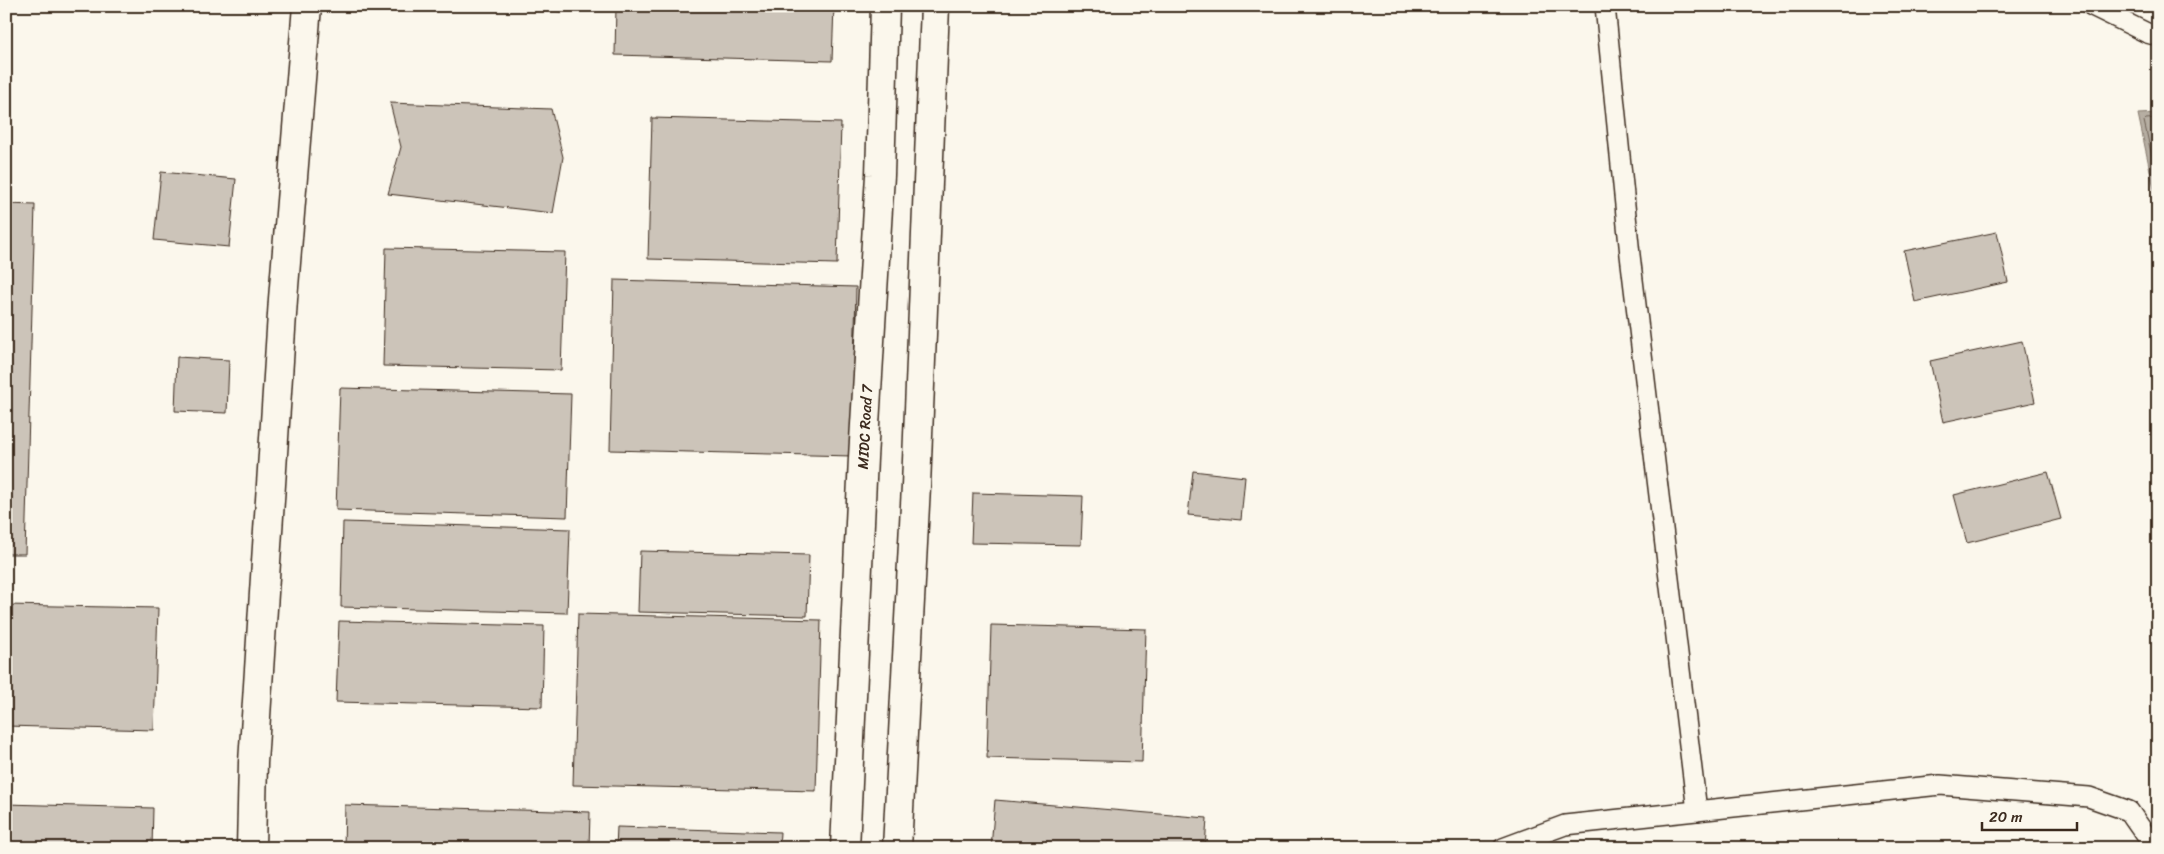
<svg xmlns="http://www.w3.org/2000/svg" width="2164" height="854" font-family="Sriracha,sans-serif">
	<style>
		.water { fill: #b6aea2; stroke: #85796d }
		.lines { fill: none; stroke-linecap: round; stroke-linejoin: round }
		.shore { stroke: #6c5f53; stroke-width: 1 }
		.building { fill: #ccc4b9; stroke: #3b2a1e }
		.lane-casing { stroke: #3b2a1e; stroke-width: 22 }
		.street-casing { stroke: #3b2a1e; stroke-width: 31 }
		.secondary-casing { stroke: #3b2a1e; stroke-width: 31 }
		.lane { stroke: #fbf7ec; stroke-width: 19 }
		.street { stroke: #fbf7ec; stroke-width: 28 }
		.secondary { stroke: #fbf7ec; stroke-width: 28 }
		.labels { text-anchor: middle; stroke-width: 4; stroke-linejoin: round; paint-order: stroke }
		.street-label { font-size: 15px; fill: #3b2a1e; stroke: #fbf7ec }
	</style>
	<rect width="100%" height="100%" fill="#fbf7ec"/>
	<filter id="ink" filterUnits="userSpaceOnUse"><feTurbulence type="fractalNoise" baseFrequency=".02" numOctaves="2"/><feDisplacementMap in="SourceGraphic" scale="10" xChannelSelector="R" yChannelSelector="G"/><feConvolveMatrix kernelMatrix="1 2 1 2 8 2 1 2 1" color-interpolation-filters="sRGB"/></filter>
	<g filter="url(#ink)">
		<polygon class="water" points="2158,113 2158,208 2138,114"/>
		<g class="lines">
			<polyline class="shore" points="2158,118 2146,119 2144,121 2158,184"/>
		</g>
		<g class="building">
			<polygon points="491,6 562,6 562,12"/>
			<polygon points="616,6 834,6 832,61 615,55"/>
			<polygon points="390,103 551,109 563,157 553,213 388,194 401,147"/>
			<polygon points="652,118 841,123 837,264 648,259"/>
			<polygon points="161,172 236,179 229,247 154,240"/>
			<polygon points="6,204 35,205 25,554 6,554"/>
			<polygon points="1997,232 2008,282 1915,302 1904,251"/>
			<polygon points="386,248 565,252 561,370 383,366"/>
			<polygon points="614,280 856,287 852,456 610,450"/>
			<polygon points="2022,341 2035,402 1943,422 1930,361"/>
			<polygon points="177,357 229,360 227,413 175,411"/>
			<polygon points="340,388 571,394 567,517 336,510"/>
			<polygon points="1193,471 1245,477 1241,520 1188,515"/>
			<polygon points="2048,472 2061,519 1967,543 1954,495"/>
			<polygon points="973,493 1083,496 1081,545 971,543"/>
			<polygon points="343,522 570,529 567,613 341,607"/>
			<polygon points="640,551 809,555 807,616 638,612"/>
			<polygon points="6,605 158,608 154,730 6,726"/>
			<polygon points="578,614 821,620 816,791 573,785"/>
			<polygon points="339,621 544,626 542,707 336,702"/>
			<polygon points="991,625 1146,629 1142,762 987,758"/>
			<polygon points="995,800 1207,818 1205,848 991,848"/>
			<polygon points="6,804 153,808 152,848 6,848"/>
			<polygon points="345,805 590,812 589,848 344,848"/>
			<polygon points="617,827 780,832 779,848 616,848"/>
		</g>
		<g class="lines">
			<g class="lane-casing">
				<g id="lane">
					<polyline points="1605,6 1630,255 1697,811"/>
					<polyline points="2092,6 2147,33 2158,36"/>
					<polyline points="1503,848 1565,825 1940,785 2089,797 2129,811 2150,841 2152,848"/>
				</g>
			</g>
			<g class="street-casing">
				<polyline id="street" points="251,848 253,763 283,299 307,6"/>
			</g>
			<g class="secondary-casing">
				<g id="secondary">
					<polyline points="845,848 863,458 880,175 885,6"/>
					<polyline points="897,848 916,486 935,6"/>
				</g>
			</g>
			<use href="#lane" class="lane"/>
			<use href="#street" class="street"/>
			<use href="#secondary" class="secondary"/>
		</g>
	</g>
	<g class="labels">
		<g class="street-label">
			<text transform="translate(865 427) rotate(-87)" y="5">MIDC Road 7</text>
		</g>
	</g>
	<rect width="2164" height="854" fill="none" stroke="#fbf7ec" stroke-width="25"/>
	<rect x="12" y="12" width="2139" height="829" fill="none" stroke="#3b2a1e" stroke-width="2" filter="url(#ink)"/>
	<path d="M1982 822v8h95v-8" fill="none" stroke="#3b2a1e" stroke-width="2.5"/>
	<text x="1989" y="822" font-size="15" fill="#3b2a1e" stroke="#fbf7ec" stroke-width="4" paint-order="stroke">20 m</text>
</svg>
